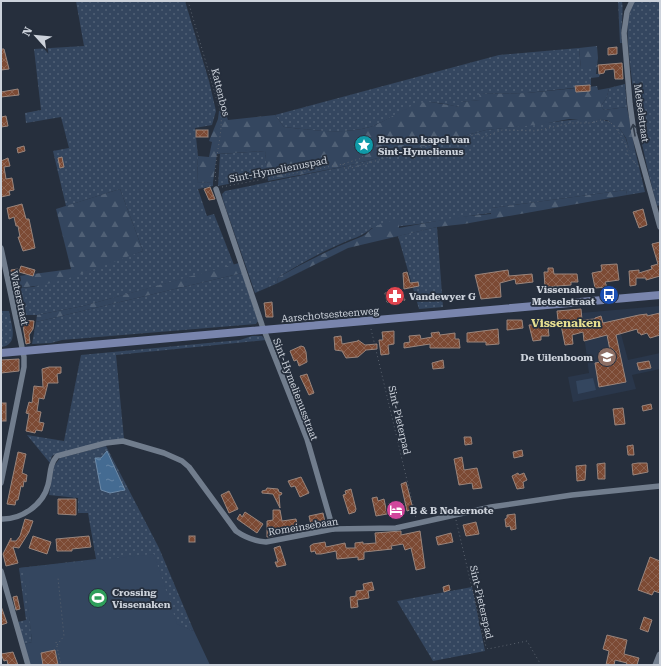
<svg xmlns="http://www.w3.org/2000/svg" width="661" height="666" font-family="'Roboto Serif',serif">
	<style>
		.built { fill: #2a374b }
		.grass { fill: url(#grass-dots); fill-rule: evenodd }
		.forest { fill: url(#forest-firs) }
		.green { fill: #34465f }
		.water { fill: url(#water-ripples); stroke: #6d8aa8 }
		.building { fill: url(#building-cross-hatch); stroke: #9a857c }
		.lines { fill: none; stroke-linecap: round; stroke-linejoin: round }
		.path { stroke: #5b636f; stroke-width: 1; stroke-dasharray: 1 3; stroke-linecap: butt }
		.minor { stroke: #717d8d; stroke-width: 5.5 }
		.tertiary { stroke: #717d8d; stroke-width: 7 }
		.secondary { stroke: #7985ad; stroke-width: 8 }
		.oneway { stroke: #313b49 }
		.labels { text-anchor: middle; stroke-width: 3.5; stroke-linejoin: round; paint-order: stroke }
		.street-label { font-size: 10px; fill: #ccd2db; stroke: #262f3d }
		.poi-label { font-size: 10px; font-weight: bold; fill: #ccd2db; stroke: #262f3d; text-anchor: start }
		.quarter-label { font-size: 12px; font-weight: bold; fill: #e6df90; stroke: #262f3d }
	</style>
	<defs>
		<pattern id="grass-dots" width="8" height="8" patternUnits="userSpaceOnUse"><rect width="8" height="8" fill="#34465f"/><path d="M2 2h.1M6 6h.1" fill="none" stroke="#506075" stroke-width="1.8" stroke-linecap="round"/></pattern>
		<pattern id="forest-firs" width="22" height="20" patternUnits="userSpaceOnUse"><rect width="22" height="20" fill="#34465f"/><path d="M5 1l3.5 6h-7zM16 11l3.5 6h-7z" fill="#506075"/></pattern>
		<pattern id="water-ripples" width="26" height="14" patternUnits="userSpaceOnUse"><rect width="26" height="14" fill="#446b92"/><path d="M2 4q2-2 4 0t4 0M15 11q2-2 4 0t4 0" fill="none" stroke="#6686a6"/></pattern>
		<pattern id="building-cross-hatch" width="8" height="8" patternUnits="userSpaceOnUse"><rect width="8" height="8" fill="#7c4a34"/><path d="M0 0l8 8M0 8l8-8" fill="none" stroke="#8d6351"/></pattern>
	</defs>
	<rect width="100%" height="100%" fill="#262f3d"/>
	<polygon class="built" points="660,306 660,323 621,334 628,360 660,353 660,369 632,375 636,389 573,402 568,377 589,373 581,313"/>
	<g class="grass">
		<polygon points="76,1 185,1 209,81 216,111 212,125 195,128 198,156 197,183 213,182 213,186 198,189 207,216 214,214 234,265 83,306 37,315 20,315 14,288 33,287 143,251 120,189 66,206 53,151 69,148 61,117 26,123 25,113 41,110 34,49 84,46"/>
		<path d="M618,1H622C624,15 620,28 622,43H620Z"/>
		<path d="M634,1H660V205L657,206C645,162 636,119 631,73C629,48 623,25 634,1Z"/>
		<path d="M579,48L581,69H591V86L527,93L480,94L481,100L461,102L460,107C449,105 437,101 426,103C406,105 389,121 370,127C342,135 313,130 284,127L275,115L499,55Z"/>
		<polygon points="625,84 627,107 604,110 601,106 607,97 609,88"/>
		<path d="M587,118C614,120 622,124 630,151L635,150L645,192L627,195L626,190L491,208V213C451,218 412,227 372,228C362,237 350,239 338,245C317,254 297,266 277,278L278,283L255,293L223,200L222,194L225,191L347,166L486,130Z"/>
		<polygon points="265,151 268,176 218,186 220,154"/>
		<polygon points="437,227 443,307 419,309 398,236"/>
		<polygon points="242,273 258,321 256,324 62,340 51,343 32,344 36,322"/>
		<path d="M1,311H9C11,324 20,345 1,347Z"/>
		<polygon points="252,336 262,336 266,340 116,355 124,439 56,454 52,456 50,463 27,435 64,441 81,355 240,340"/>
		<path d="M106,446L159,548L194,631L25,572L32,642L24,644L18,622L26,620L19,568L96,559L88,513H78V498L49,495L54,466L60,458ZM107,451L125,490L120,492L98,470L95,458L101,459Z"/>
		<polygon points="472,587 485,651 433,661 397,601"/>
	</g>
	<g class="forest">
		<polygon points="597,46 598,58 596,74 600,74 599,77 591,78 591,69 581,69 579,48"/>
		<path d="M597,86L598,90L609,88L607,97L601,106L604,110L627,107L635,150L630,152L626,138L620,129L607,120L569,119L543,124L486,130L347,166L268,181L265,151L217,154L213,182L197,183L198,156L209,157L212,142L209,141L218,119L219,111L224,109L228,120L275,115L284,127C313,130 342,135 370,127C389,121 409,102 429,102C439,103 450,105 460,107V102L480,100L479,94L527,93Z"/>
		<path d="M120,189L143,251C101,266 58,287 14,288L11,277L71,269L56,209Z"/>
		<path d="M626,190L627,195L464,224L437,227L348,248L278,283L277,278C305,262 333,248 363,236C367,234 369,230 373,228C381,223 390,221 399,219V228L458,217L491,214V208Z"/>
		<polygon points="239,263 242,273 36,322 37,315 83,306"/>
	</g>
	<g class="green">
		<polygon points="593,378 596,390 578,394 576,381"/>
		<polygon points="154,554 177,624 194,631 210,665 30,665 24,644 32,642 24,572 20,572 19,568"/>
	</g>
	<polygon class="water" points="107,451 125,490 110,493 101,490 95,458 101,458"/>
	<g class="building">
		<polygon points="617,47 617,54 608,55 608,48"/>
		<polygon points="1,49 4,49 9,69 1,70"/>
		<polygon points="622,63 623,79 615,79 614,69 605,70 604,73 599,74 598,65"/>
		<polygon points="590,85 590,91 576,92 575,86"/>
		<polygon points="18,89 19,95 1,97 1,92"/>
		<polygon points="6,116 8,126 1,127 1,117"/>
		<rect x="196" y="130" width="12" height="7"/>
		<polygon points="24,146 25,151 18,153 17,148"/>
		<polygon points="62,157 64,167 60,168 58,158"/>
		<polygon points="8,158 10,166 4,167 6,179 12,178 14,190 9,191 10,195 1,197 1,161"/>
		<polygon points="210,187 215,199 209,200 204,189"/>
		<polygon points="22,204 26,219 29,219 35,248 23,251 18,237 20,237 18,226 16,226 14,217 9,219 7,208"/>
		<polygon points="643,209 647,225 639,228 633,212"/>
		<polygon points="660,242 660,276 646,280 646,278 636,278 636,285 630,286 629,271 639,270 639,273 652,269 651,266 658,264 652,244"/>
		<polygon points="617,264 619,280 605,282 607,287 595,288 592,273 602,271 601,265"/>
		<polygon points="21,266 35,270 33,276 19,272"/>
		<polygon points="548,268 553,268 554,274 577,274 578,282 571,282 571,285 545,287 544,272 548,272"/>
		<polygon points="18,269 19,276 12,277 11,270"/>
		<polygon points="508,270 509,276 532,274 533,282 516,284 515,279 500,283 501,297 481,299 475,275"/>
		<polygon points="407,272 410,283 418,282 419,286 404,289 403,273"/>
		<polygon points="399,288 405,300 396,302 396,304 387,302 385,293 396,291 395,289"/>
		<polygon points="272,302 273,317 266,317 264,303"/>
		<polygon points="581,309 582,320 595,319 595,318 601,316 603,323 639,315 647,314 647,316 660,313 660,335 650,338 647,333 641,335 640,333 638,333 637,329 616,335 626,382 599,387 595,363 612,360 607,335 584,341 583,332 572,335 573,344 565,345 560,320 558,320 557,311"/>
		<polygon points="22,320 34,321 33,329 29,335 30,343 26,344"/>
		<polygon points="507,320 522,320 523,328 507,330"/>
		<polygon points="540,324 540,327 548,326 549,336 541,336 541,340 533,341 529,325"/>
		<polygon points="498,329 499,344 486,345 486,342 467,342 467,333"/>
		<polygon points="394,331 394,344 388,345 389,354 381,355 379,340 383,340 382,332"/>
		<polygon points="439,332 440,335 455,333 455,339 459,339 460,348 430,348 430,344 404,348 404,343 410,342 409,336 420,335 421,339 432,337 431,333"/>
		<polygon points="341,336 342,344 358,341 358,340 365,345 377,344 377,349 366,350 358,357 346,358 342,351 335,350 334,337"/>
		<polygon points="301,346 304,347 306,352 307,362 299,366 297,360 294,361 290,351"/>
		<polygon points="19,359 19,371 1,373 1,360"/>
		<polygon points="443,360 444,368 433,369 432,363"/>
		<polygon points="649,361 651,368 639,370 637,363"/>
		<polygon points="49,367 61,367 61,373 57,374 58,383 48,383 44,399 39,398 37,411 41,412 39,422 44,423 42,431 36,430 35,433 26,431 29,414 26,413 29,402 32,403 34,386 43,387 42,369"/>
		<polygon points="307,374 314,393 309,395 300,376"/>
		<rect x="1" y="403" width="5" height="18"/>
		<polygon points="651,404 652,409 643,411 642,406"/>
		<polygon points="623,408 625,424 615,425 613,409"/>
		<polygon points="464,437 471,437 472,444 465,445"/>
		<polygon points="633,445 634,455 628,455 627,446"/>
		<polygon points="522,450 523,456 514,458 513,452"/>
		<polygon points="18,452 26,454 22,473 27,475 26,482 24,481 23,487 21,486 18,500 16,500 15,505 7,504"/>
		<polygon points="462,457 464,470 477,468 482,488 473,489 472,483 459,485 454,459"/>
		<polygon points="605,463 605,479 598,479 597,464"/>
		<polygon points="638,463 647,463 648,472 633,475 632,464"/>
		<polygon points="586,465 585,480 577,481 576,466"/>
		<polygon points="518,473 519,475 524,473 527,480 523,482 524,488 517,489 512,476"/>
		<polygon points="301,477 309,493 300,497 295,486 291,487 288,481"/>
		<polygon points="406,482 413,509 407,511 401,484"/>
		<polygon points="267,488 278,489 279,492 282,493 281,495 279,495 280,508 273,494 262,493 262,491 266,490"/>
		<polygon points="351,489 356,509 355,512 349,514 343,495 346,494 345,491"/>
		<polygon points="229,491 238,509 229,513 221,495"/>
		<polygon points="377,497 378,501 384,499 387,514 376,516 372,498"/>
		<polygon points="58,499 76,499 76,515 58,514"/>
		<polygon points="273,510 280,510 282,521 296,519 298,529 272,530 273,536 267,537 267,521 273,520"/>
		<polygon points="245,512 263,524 257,533 237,519 240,514 242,517"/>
		<polygon points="323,513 325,522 311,525 309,516"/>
		<polygon points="515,514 516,529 511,530 510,526 506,527 505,519 507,518 507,515"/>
		<polygon points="25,519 33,521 29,532 19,548 13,547 18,563 6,566 3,554 11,538 11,541 16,541 20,536"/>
		<polygon points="476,522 479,534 466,536 463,525"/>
		<polygon points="401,531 401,535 420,531 425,568 416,570 411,548 405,550 403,544 391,546 392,549 364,552 364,559 358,560 358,557 337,559 336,551 321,554 316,554 315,551 311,552 310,546 313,544 325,542 326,547 345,543 346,548 355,548 355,543 363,542 363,544 376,543 375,533"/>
		<polygon points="451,533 453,542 438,545 436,537"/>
		<polygon points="33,536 51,542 47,554 29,548"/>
		<polygon points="89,536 91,547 72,549 72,551 57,551 56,539"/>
		<rect x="189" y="536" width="6" height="6"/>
		<polygon points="280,546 286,565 277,567 275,562 278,562 274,548"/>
		<polygon points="650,557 660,561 660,593 654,591 652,595 638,590"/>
		<polygon points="372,582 374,590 368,591 369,598 357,600 358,607 351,608 350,597 356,596 356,591 364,590 363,584"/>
		<polygon points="449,585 450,590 444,592 443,587"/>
		<polygon points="17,596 20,609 16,610 13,597"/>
		<polygon points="1,606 7,623 1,625"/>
		<polygon points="644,617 652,620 648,632 640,629"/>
		<polygon points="607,635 627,640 624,654 639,658 637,665 626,665 627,663 615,660 614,665 606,665 609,651 603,649"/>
		<polygon points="55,650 58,665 43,665 41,653"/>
		<polygon points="13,652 18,665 8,665 7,660 4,661 1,654"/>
	</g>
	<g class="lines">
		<g class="path">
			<path d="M188,1L221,114C223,137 213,160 216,183"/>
			<polyline points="343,164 344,168 351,168 431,145 478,134 484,137 502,130 536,131 570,123 591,123 601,120 610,122 616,128 626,145 628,155 636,164"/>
			<polyline points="222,187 343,164 362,158 365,150"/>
			<polyline points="656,189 660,188"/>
			<polyline points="371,329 416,518"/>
			<polyline points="456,520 486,647 488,649 527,641 541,665"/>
			<polyline points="56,642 61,665"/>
			<polyline points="57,645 64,636 58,578"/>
		</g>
		<g class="minor">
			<polyline points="632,1 627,12 624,33 630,104 634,133 660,227"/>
			<polyline points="216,189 262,325 307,439 333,529"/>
			<polyline points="1,248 24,357 24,367 1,483"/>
			<path d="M1,519C21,520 43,505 48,485C51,474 49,465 57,456L106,443L123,441L164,453L182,461L189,467L236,531C246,538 254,541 266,542L333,529L396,528L491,507L572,495L660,486"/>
			<polyline points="1,571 28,665"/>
		</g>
		<polyline class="tertiary" points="656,665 660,655"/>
		<polyline class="secondary" points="1,353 660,295"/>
	</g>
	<defs><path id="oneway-shaft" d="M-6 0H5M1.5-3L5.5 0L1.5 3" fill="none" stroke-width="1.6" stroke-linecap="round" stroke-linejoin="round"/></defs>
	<use class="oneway" href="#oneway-shaft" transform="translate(634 130) rotate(-100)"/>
	<defs>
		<g id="sight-disc" transform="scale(1)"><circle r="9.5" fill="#0f9aa8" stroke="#262f3d"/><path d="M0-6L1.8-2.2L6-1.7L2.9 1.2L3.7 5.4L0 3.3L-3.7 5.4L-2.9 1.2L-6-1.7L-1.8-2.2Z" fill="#fff"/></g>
		<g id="bus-disc" transform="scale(1)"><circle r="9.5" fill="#1a4fb4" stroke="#262f3d"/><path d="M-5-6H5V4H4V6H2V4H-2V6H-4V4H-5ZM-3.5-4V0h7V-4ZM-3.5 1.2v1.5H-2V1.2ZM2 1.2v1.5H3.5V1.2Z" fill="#fff"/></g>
		<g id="pharmacy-disc" transform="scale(1)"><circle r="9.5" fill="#e0444e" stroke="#262f3d"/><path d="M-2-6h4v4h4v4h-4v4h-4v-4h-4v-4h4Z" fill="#fff"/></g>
		<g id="school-disc" transform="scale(1)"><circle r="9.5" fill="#8d6e63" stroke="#262f3d"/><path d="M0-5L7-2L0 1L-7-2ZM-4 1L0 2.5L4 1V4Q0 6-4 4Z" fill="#fff"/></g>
		<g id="hotel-disc" transform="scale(1)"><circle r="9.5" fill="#d1479c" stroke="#262f3d"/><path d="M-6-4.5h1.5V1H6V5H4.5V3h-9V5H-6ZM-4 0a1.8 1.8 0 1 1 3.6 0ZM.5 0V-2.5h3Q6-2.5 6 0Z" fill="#fff"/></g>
		<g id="stadium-disc" transform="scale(1)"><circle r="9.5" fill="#2e9e5b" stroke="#262f3d"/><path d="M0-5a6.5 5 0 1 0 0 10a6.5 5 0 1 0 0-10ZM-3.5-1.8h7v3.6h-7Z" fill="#fff"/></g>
	</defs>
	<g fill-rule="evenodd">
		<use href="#sight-disc" x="364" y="145"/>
		<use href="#bus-disc" x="609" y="295"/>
		<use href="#pharmacy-disc" x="395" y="296"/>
		<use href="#school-disc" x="607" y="357"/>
		<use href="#hotel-disc" x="396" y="510"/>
		<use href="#stadium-disc" x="98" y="598"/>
	</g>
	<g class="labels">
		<g class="street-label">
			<text transform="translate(221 92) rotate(76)" y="4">Kattenbos</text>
			<text transform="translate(642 113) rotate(82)" y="4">Metselstraat</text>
			<text transform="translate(278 169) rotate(-11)" y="4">Sint-Hymelienuspad</text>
			<text transform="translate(20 298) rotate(78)" y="4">Waterstraat</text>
			<text transform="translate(330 314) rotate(-5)" y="4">Aarschotsesteenweg</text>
			<text transform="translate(296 389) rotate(69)" y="4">Sint-Hymelienusstraat</text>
			<text transform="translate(400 420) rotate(77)" y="4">Sint-Pieterpad</text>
			<text transform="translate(303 526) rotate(-9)" y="4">Romeinsebaan</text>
			<text transform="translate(482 602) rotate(77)" y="4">Sint-Pieterspad</text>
		</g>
		<g class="poi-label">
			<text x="378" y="143">Bron en kapel van<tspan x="378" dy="12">Sint-Hymelienus</tspan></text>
			<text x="595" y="293" text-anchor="end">Vissenaken<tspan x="595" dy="12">Metselstraat</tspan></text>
			<text x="409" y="300">Vandewyer G</text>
			<text x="593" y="361" text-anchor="end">De Uilenboom</text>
			<text x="410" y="514">B &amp; B Nokernote</text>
			<text x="112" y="596">Crossing<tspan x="112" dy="12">Vissenaken</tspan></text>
		</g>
		<g class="quarter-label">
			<text x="566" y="327">Vissenaken</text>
		</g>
	</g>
	<rect width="661" height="666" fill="none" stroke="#ccd2db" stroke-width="4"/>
	<g transform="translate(36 36) rotate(297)" stroke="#262f3d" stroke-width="3" paint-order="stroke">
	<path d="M0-3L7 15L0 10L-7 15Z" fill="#ccd2db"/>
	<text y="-6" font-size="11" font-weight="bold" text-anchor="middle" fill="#ccd2db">N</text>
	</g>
</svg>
